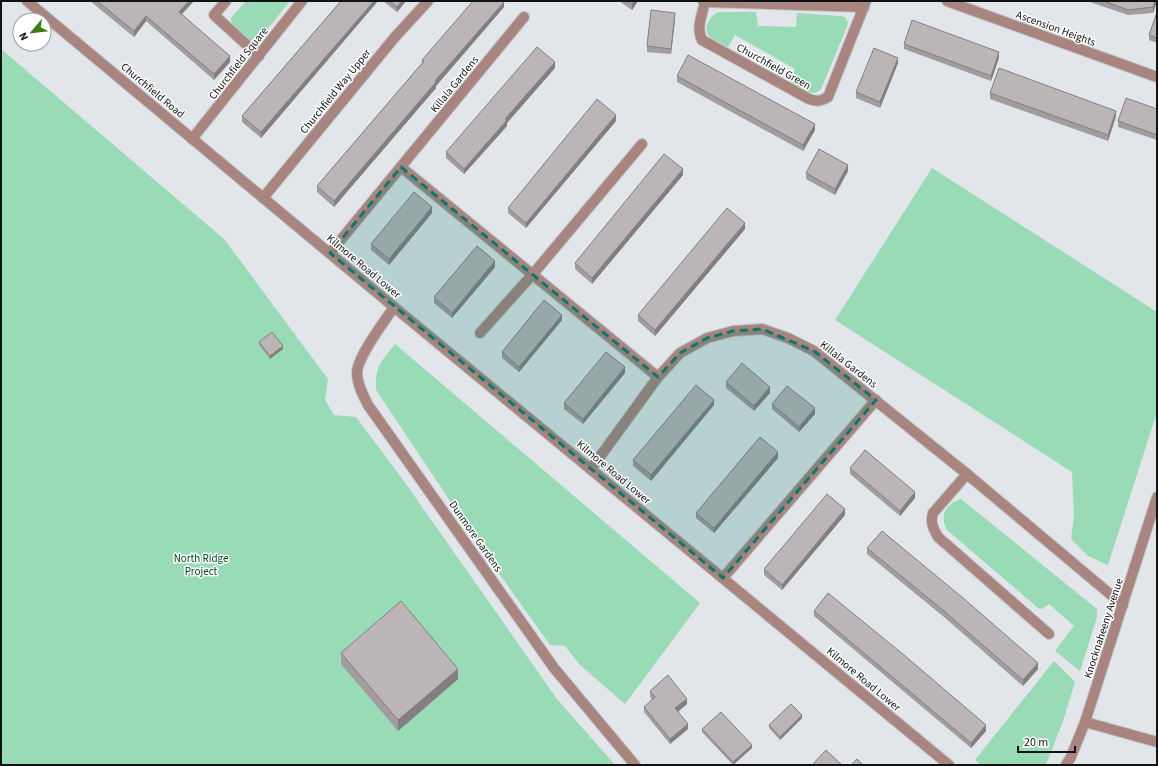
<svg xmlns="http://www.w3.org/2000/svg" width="1158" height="766" font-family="'Source Sans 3',sans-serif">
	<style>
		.green { fill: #98dbb6 }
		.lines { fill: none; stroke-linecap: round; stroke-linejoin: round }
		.minor-casing { stroke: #c1c4c8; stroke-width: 12 }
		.tertiary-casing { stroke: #c1c4c8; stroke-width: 12 }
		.minor { stroke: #a8857e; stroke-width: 10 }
		.tertiary { stroke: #a8857e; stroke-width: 10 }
		.wall { fill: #a19c9d }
		.shaded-wall { fill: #837f80 }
		.building { fill: #bbb5b7; stroke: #837f80 }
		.marked { fill: #0f766e; fill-opacity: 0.2; stroke: #0f766e; stroke-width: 3; stroke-dasharray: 8 5; stroke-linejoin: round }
		.labels { text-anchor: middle; stroke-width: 3; stroke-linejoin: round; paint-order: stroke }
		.street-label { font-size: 11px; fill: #111214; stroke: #fff }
		.park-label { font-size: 11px; fill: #01452a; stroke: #fff }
	</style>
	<rect width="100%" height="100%" fill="#e2e6ea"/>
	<g class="green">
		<polygon points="246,1 290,1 258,41 249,40 232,24 231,18"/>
		<path d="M719,12H756L758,26L796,27L797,13L840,16L845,17L848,22L847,27L821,89C811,99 799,87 789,82L795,69L735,35L728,47C723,44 716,41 711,38C701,30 710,15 719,12Z"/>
		<polygon points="1,49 224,239 328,379 325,400 334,415 356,417 401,477 557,699 615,765 1,765"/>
		<polygon points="932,168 1157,312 1157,412 1108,565 1088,556 1071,539 1074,516 1072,472 835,320"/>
		<path d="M395,344L700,603L625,704L580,665L565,646L550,645L486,555L376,390C375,366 381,362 395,344Z"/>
		<path d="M961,499L1097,609V617L1080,671L1055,651L1074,626L1049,604L1042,609L1038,608L947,530C939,515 946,504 961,499Z"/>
		<polygon points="1054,661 1075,682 1063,721 1048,760 1045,765 981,765 975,760"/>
	</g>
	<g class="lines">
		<g class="minor-casing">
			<g id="minor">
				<polyline points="226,1 214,15 259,56"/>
				<polyline points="703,1 705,2 864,7"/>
				<polyline points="947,1 1157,77"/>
				<path d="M705,2C702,15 696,28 702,40L809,99C817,102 821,101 828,97L866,1"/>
				<polyline points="192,139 302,1"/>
				<polyline points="401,167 658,377"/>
				<polyline points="263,198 395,37 428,1"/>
				<polyline points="330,253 524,17"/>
				<path d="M394,307C384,322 357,357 357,373C357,384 363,395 368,405L554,668L635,765"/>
				<polyline points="480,333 533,274 642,144"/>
				<polyline points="591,469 658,377 680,353 707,338 733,331 762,329 788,338 814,351 967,474 1123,605"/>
				<path d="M967,474L933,513C930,522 933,528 938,537L1049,634"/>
				<polyline points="723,578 876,400"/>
				<polyline points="1085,722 1157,742"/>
				<polyline points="1066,765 1071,757 1085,722 1157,497"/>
			</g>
		</g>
		<g class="tertiary-casing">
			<polyline id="tertiary" points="27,1 394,307 949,765"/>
		</g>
		<use href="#minor" class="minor"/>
		<use href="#tertiary" class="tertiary"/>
	</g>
	<g class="wall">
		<polygon points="90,1 194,1 182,14 230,62 214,80 146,21 134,37"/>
		<polygon points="341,1 378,1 261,138 242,122 242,116"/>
		<polygon points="383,1 406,1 397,12"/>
		<polygon points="619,1 638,1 632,10"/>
		<polygon points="1087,1 1157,1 1153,13 1128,15"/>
		<polygon points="504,7 436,86 436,88 334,207 317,192 317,186 422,63 422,60"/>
		<polygon points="1157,12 1157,43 1149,40 1149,35"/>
		<polygon points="675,19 671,54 647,52 647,46"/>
		<polygon points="904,44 999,58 991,81 904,49"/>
		<polygon points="898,63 880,108 856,98 856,92"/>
		<polygon points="555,68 507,123 507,126 464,174 446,158 446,152"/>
		<polygon points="677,76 815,130 803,151 677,82"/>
		<polygon points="990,93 1116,116 1108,141 990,99"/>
		<polygon points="1157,109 1157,140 1118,127 1118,121"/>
		<polygon points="616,121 526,228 508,213 508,208"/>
		<polygon points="848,171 835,195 806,179 806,173"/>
		<polygon points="683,175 592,284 575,269 575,263"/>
		<polygon points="432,213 389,265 371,250 371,244"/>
		<polygon points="745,229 655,336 638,321 638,315"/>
		<polygon points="495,267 452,318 434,303 434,297"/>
		<polygon points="562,320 519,372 502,358 502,352"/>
		<polygon points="259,342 283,349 270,359 259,345"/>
		<polygon points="625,373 583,424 564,409 564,403"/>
		<polygon points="726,382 770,393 754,411 726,388"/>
		<polygon points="772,404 815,414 799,432 772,409"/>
		<polygon points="714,405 651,481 633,466 633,460"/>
		<polygon points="778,458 714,533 696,518 696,513"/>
		<polygon points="850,468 915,498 900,516 850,474"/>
		<polygon points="845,515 782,590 764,575 764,569"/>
		<polygon points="867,548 1038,669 1023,686 944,617 867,554"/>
		<polygon points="814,611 986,731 971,748 814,616"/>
		<polygon points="341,653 458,679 398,731 341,664"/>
		<polygon points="650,691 687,704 678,712 688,729 670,744 644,712 644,707 652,700 650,696"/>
		<polygon points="802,718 780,740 769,728 769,725"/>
		<polygon points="702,729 752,748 733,765 702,732"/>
	</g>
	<g class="shaded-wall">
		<polygon points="189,1 194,1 179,17 179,12"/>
		<polygon points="374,1 378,1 261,138 261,132"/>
		<polygon points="402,1 406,1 397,12 397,7"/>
		<polygon points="634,1 638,1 632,10 632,4"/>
		<polygon points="1155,1 1157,1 1153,13 1153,7"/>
		<polygon points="504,2 504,7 436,86 436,88 334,207 334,201 435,81"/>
		<polygon points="675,13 675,19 671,54 671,49"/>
		<polygon points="146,16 146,21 134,37 134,31"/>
		<polygon points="999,52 999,58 991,81 991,76"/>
		<polygon points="230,56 230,62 214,80 214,74"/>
		<polygon points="898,58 898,63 880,108 880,102"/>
		<polygon points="555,62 555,68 507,123 507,126 464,174 464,169 505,119"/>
		<polygon points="1116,111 1116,116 1108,141 1108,135"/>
		<polygon points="616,115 616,121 526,228 526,223"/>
		<polygon points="815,124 815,130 803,151 803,145"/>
		<polygon points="848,165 848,171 835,195 835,189"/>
		<polygon points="683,169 683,175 592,284 592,278"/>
		<polygon points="432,207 432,213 389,265 389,259"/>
		<polygon points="745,223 745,229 655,336 655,330"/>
		<polygon points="495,261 495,267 452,318 452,313"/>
		<polygon points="562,315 562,320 519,372 519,367"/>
		<polygon points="283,346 283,349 270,359 270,356"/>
		<polygon points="625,367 625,373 583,424 583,419"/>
		<polygon points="770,387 770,393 754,411 754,406"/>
		<polygon points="714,400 714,405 651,481 651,475"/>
		<polygon points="815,408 815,414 799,432 799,427"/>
		<polygon points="778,452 778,458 714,533 714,528"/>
		<polygon points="915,492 915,498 900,516 900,511"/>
		<polygon points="845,509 845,515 782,590 782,585"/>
		<polygon points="1038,663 1038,669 1023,686 1023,680"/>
		<polygon points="458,669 458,679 398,731 398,720"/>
		<polygon points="687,699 687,704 675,714 675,708"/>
		<polygon points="802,715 802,718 780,740 780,737"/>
		<polygon points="688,724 688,729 670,744 670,739"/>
		<polygon points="986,725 986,731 971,748 971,743"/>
		<polygon points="752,745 752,748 733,765 733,762"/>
	</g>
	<g class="building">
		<polygon points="97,1 189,1 179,12 230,56 214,74 146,16 134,31"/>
		<polygon points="341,1 374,1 261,132 242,116"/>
		<polygon points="390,1 402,1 397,7"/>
		<polygon points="473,1 504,1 504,2 435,81 436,82 334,201 317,186 424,61 422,60"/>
		<polygon points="627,1 634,1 632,4"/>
		<polygon points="1104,1 1155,1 1153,7 1128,10"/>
		<polygon points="651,10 675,13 671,49 647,46"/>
		<polygon points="1157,12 1157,38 1149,35"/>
		<polygon points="912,20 999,52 991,76 904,44"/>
		<polygon points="537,47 555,62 505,119 507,120 464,169 446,152"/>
		<polygon points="874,48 898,58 880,102 856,92"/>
		<polygon points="688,55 815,124 803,145 677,76"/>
		<polygon points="999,68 1116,111 1108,135 990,93"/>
		<polygon points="1126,98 1157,109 1157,135 1118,121"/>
		<polygon points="597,99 616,115 526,223 508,208"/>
		<polygon points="819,149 848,165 835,189 806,173"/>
		<polygon points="664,154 683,169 592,278 575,263"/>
		<polygon points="414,192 432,207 389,259 371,244"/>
		<polygon points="727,208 745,223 655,330 638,315"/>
		<polygon points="477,246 495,261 452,313 434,297"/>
		<polygon points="544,300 562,315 519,367 502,352"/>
		<polygon points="272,332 283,346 270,356 259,342"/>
		<polygon points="606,352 625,367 583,419 564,403"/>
		<polygon points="742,363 770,387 754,406 726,382"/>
		<polygon points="696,385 714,400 651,475 633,460"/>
		<polygon points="787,386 815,408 799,427 772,404"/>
		<polygon points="760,437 778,452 714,528 696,513"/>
		<polygon points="865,450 915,492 900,511 850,468"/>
		<polygon points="827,494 845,509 782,585 764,569"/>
		<polygon points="882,531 963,598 1038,663 1023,680 944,611 867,548"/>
		<polygon points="828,593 904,655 986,725 971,743 814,611"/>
		<polygon points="401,601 458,669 398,720 341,653"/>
		<polygon points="668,675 687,699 675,708 688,724 670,739 644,707 655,697 650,691"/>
		<polygon points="791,704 802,715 780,737 769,725"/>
		<polygon points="721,712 752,745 733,762 702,729"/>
		<polygon points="826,750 842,765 812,765"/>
		<polygon points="857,759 863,765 851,765"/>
	</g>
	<path class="marked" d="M401,167L658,377L680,353L707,338L733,331L762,329L814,351L876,400L723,578L330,253Z"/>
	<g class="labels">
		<g class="street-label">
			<text transform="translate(1056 28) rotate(20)" y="4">Ascension Heights</text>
			<text transform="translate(238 63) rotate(-52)" y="4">Churchfield Square</text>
			<text transform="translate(774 66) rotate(29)" y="4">Churchfield Green</text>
			<text transform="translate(454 84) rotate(-51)" y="4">Killala Gardens</text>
			<text transform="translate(153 90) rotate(40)" y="4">Churchfield Road</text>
			<text transform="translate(335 91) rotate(-51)" y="4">Churchfield Way Upper</text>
			<text transform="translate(364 266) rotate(40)" y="4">Kilmore Road Lower</text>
			<text transform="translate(849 364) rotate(38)" y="4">Killala Gardens</text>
			<text transform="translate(614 472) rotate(40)" y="4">Kilmore Road Lower</text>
			<text transform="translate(476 536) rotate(55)" y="4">Dunmore Gardens</text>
			<text transform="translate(1103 628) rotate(-72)" y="4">Knocknaheeny Avenue</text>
			<text transform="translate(864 679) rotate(40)" y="4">Kilmore Road Lower</text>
		</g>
		<g class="park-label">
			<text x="201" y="562">North Ridge<tspan x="201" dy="13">Project</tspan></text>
		</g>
	</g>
	<rect width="1158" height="766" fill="none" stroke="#111214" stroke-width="4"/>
	<g transform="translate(32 32) rotate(242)"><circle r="19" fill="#ffffff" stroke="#a0a0a1"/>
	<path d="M0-3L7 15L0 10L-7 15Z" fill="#3e7c18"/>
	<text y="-6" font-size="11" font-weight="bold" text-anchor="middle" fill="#111214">N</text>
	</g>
	<path d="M1018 746v6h57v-6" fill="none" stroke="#111214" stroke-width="2"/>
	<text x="1024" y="746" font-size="12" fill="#111214" stroke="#ffffff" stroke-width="3" paint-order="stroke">20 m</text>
</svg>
